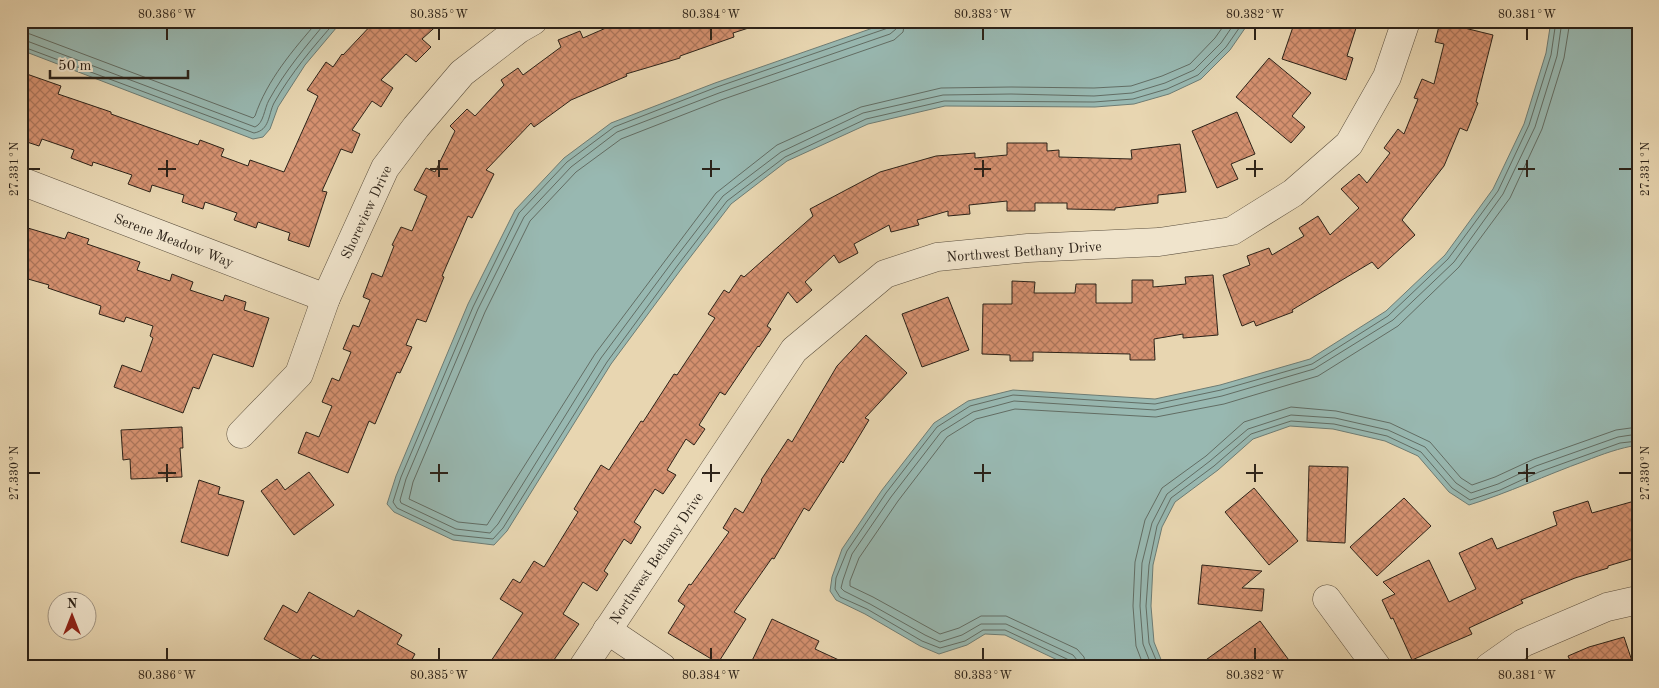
<svg xmlns="http://www.w3.org/2000/svg" width="1659" height="688" font-family="'Old Standard TT',serif">
	<style>
		.water { fill: #98b8b1; stroke: #6d7c74 }
		.lines { fill: none; stroke-linecap: round; stroke-linejoin: round }
		.shore { stroke: #626d64; stroke-width: 1 }
		.building { fill: url(#building-cross-hatch); stroke: #2c2218 }
		.minor-casing { stroke: #5b4f3e; stroke-width: 29 }
		.minor { stroke: #f0e4cc; stroke-width: 28 }
		.ticks { fill: none; stroke: #2c2218; stroke-width: 2 }
		.labels { text-anchor: middle; stroke-width: 4; stroke-linejoin: round; paint-order: stroke }
		.street-label { font-size: 14px; fill: #2c2218; stroke: #f0e4cc }
		.neatline { fill: none; stroke: #2c2218; stroke-width: 2 }
		.ticks-label { font-size: 12px; text-anchor: middle; fill: #2c2218 }
	</style>
	<defs>
		<pattern id="building-cross-hatch" width="8" height="8" patternUnits="userSpaceOnUse" patternTransform="scale(1.25)"><rect width="8" height="8" fill="#d59170"/><path d="M0 0l8 8M0 8l8-8" fill="none" stroke="#ad765b"/></pattern>
	</defs>
	<rect width="100%" height="100%" fill="#e8d6b1"/>
	<filter id="stains"><feTurbulence type="fractalNoise" baseFrequency=".004" numOctaves="4"/><feColorMatrix values="0 0 0 0 .2 0 0 0 0 .09 0 0 0 0 .02 0 0 0 .5 -.17"/></filter>
	<radialGradient id="worn" r=".72"><stop offset=".6" stop-color="#630" stop-opacity="0"/><stop offset="1" stop-color="#630" stop-opacity=".3"/></radialGradient>
	<g class="water">
		<polygon points="21,21 342,21 305,65 278,107 270,129 263,137 253,139 21,50"/>
		<polygon points="893,21 1250,21 1230,50 1201,79 1169,94 1134,104 1095,107 945,106 868,124 787,161 731,204 682,268 611,364 507,531 494,545 453,540 394,512 387,504 396,476 468,304 515,210 564,158 611,123 715,83"/>
		<path d="M1551,21H1638V445C1619,448 1603,454 1585,461C1546,475 1508,493 1469,505L1449,492L1418,456L1385,441L1333,429L1290,426L1253,439L1218,470L1175,502L1162,527L1153,565L1151,606L1154,642L1164,667H1072L1005,635L985,634L967,645L939,654L920,646L865,614L836,600L830,591L832,577L842,549L882,490L934,423L968,401L1013,390L1155,399L1220,385L1310,359L1386,311L1445,255L1493,189L1524,124L1546,53Z"/>
	</g>
	<g class="lines">
		<g class="shore">
			<polyline points="891,21 891,26 888,28 717,87 614,127 567,162 519,213 473,307 401,477 393,502 397,508 454,535 493,539 503,528 607,362 678,265 727,201 785,157 866,119 944,101 1094,102 1133,99 1167,89 1198,75 1226,47 1244,21"/>
			<polyline points="898,21 896,29 890,34 719,93 617,132 571,167 524,217 478,309 406,479 400,500 401,503 456,529 490,533 498,524 601,358 673,261 723,196 781,152 863,113 943,95 1011,94 1094,96 1132,93 1165,83 1194,70 1221,43 1236,21"/>
			<polyline points="905,21 903,32 894,40 721,100 621,139 576,172 530,221 485,312 413,482 409,499 458,522 487,525 595,354 716,193 777,145 861,107 941,88 1011,87 1094,88 1131,86 1162,76 1190,64 1215,38 1227,21"/>
			<path d="M21,32L30,34L253,118L255,116C267,80 293,50 318,21"/>
			<path d="M21,40L27,41L255,127C264,123 264,109 269,100C285,71 306,46 327,21"/>
			<path d="M21,46L254,133C270,130 268,115 274,103C291,73 313,47 336,21"/>
			<polyline points="1072,667 1072,663 1069,660 1005,630 983,630 965,641 940,648 922,641 867,609 840,597 835,589 836,578 847,551 886,493 937,427 970,406 1013,395 1155,404 1221,390 1312,364 1388,316 1448,259 1498,191 1529,125 1551,55 1556,21"/>
			<polyline points="1079,667 1077,660 1073,655 1006,624 981,624 962,635 940,642 925,635 870,604 844,591 841,588 843,580 852,554 891,497 941,432 973,412 1014,401 1155,410 1222,396 1314,369 1393,320 1454,262 1503,194 1535,127 1557,56 1562,21"/>
			<polyline points="1086,667 1084,657 1077,649 1006,616 981,616 959,628 940,634 873,597 850,586 850,581 859,558 898,501 947,437 976,419 1015,409 1156,417 1224,404 1318,376 1398,326 1459,267 1510,198 1542,129 1564,58 1570,21"/>
			<polyline points="1144,667 1136,646 1133,606 1135,562 1145,520 1162,488 1206,456 1244,422 1291,407 1336,411 1390,423 1430,442 1461,478 1472,485 1495,477 1534,459 1616,430 1638,427"/>
			<polyline points="1152,667 1143,644 1140,606 1142,563 1152,523 1167,494 1210,461 1248,429 1291,415 1335,418 1388,430 1425,447 1456,483 1471,493 1498,484 1536,466 1618,437 1638,434"/>
			<polyline points="1159,667 1149,643 1146,606 1149,565 1157,526 1171,498 1214,466 1251,434 1291,421 1334,424 1387,436 1421,452 1452,488 1470,500 1500,490 1539,472 1620,443 1638,441"/>
		</g>
	</g>
	<g class="building">
		<polygon points="375,21 442,21 422,39 431,47 416,62 406,54 381,80 393,88 381,107 372,101 352,130 360,134 352,153 341,149 322,191 327,192 309,247 288,240 290,233 258,222 256,228 234,220 237,213 205,202 203,209 182,202 184,195 152,185 150,192 128,184 132,175 93,162 92,166 71,158 74,150 42,139 39,146 21,140 21,72 61,86 58,94 111,112 111,114 198,145 200,140 224,149 221,156 248,166 250,160 284,172 318,96 307,90 326,62 333,67 342,54 343,55"/>
		<polygon points="622,21 761,21 761,24 733,33 734,37 680,56 680,58 626,74 627,76 571,100 534,127 531,123 486,170 494,174 472,218 468,216 442,276 444,277 426,322 417,319 406,345 412,347 400,373 397,372 375,424 369,421 348,473 298,453 306,432 319,437 332,406 322,402 332,378 339,381 351,352 343,349 353,325 359,327 370,300 363,297 372,273 382,277 394,246 392,245 401,227 412,231 427,196 414,190 426,168 435,172 455,131 450,126 467,109 475,116 504,85 501,80 518,68 523,75 561,47 558,40 580,31 583,38"/>
		<polygon points="1295,21 1347,21 1357,25 1347,56 1353,58 1346,80 1282,59"/>
		<polygon points="1440,22 1493,35 1476,102 1478,103 1467,131 1460,128 1444,166 1402,220 1415,235 1378,269 1372,262 1292,310 1293,312 1256,326 1254,321 1242,326 1223,275 1250,265 1247,256 1269,248 1272,255 1304,236 1299,228 1318,216 1330,235 1359,208 1341,189 1359,174 1367,183 1390,153 1384,148 1398,129 1404,134 1418,99 1414,98 1422,79 1434,84 1444,44 1435,42"/>
		<polygon points="1269,58 1311,93 1292,116 1305,127 1291,143 1236,97"/>
		<polygon points="1237,112 1255,154 1231,164 1238,179 1217,188 1192,131"/>
		<polygon points="1007,143 1047,143 1047,151 1059,150 1059,157 1132,159 1131,150 1180,144 1186,192 1158,195 1158,203 1115,208 1115,210 1067,209 1067,203 1035,203 1035,211 1007,211 1007,201 969,205 970,214 948,216 948,211 917,220 919,225 891,232 889,225 854,244 858,253 839,263 834,255 805,282 812,290 797,303 788,292 767,326 771,329 759,347 758,346 725,395 720,392 699,425 705,429 694,445 686,439 667,470 676,475 663,494 655,489 634,522 641,527 631,544 624,539 604,571 608,574 597,591 583,582 563,614 579,624 549,667 487,667 523,613 500,599 513,579 520,583 534,561 544,567 578,512 574,509 601,465 609,470 641,421 643,422 674,374 677,375 715,318 708,314 724,290 729,293 741,275 744,277 813,216 810,209 880,172 936,156 975,153 975,158 1007,155"/>
		<polygon points="21,226 65,239 68,232 89,239 87,244 140,262 137,270 170,281 172,274 193,282 190,290 223,301 225,295 246,302 244,310 269,318 253,367 213,354 199,389 193,387 183,413 114,387 122,365 141,372 153,338 150,336 153,326 126,317 124,322 99,314 101,306 48,288 49,285 21,277"/>
		<polygon points="1213,275 1218,335 1183,338 1183,334 1154,339 1155,360 1130,360 1130,354 1033,352 1033,361 1010,361 1010,355 982,354 983,304 1012,304 1012,281 1035,282 1034,293 1075,293 1076,284 1096,284 1096,303 1132,303 1132,280 1153,280 1153,287 1186,284 1185,277"/>
		<polygon points="948,297 969,350 922,367 902,314"/>
		<polygon points="866,335 907,373 865,418 869,420 843,463 841,461 809,511 804,508 774,559 772,558 734,612 746,619 718,663 668,633 685,606 678,601 689,584 691,585 729,532 723,528 735,508 743,513 762,481 761,480 788,439 792,442 837,366"/>
		<polygon points="182,427 183,448 180,448 182,477 131,479 130,459 123,460 121,430"/>
		<polygon points="1309,466 1348,467 1345,543 1307,541"/>
		<polygon points="309,472 334,505 294,535 261,491 277,479 285,490"/>
		<polygon points="199,480 220,487 218,494 244,501 228,556 181,542"/>
		<polygon points="1254,488 1298,541 1269,565 1225,512"/>
		<polygon points="1404,498 1431,526 1377,576 1350,547"/>
		<polygon points="1638,500 1638,557 1608,566 1608,568 1575,578 1521,600 1523,603 1469,628 1472,634 1412,660 1393,618 1391,619 1382,600 1395,594 1383,582 1429,560 1449,602 1476,589 1459,553 1492,538 1497,549 1557,525 1553,512 1588,501 1592,513"/>
		<polygon points="1202,565 1262,571 1242,588 1264,589 1262,611 1198,604"/>
		<polygon points="309,592 354,617 358,610 402,635 397,644 415,654 408,667 335,667 313,655 308,663 264,639 283,605 297,613"/>
		<polygon points="772,619 819,641 815,649 854,667 749,667"/>
		<polygon points="1260,621 1294,667 1196,667"/>
		<polygon points="1624,637 1634,667 1573,667 1568,656 1589,647"/>
	</g>
	<g class="lines">
		<g class="minor-casing">
			<g id="minor">
				<polyline points="21,181 326,298"/>
				<polyline points="241,434 299,374 326,298 385,168 416,127 462,73 519,29 533,21"/>
				<polyline points="1327,599 1377,667"/>
				<polyline points="607,630 662,667"/>
				<polyline points="583,667 794,350 885,274 937,257 1028,248 1159,242 1232,231 1293,193 1349,144 1387,77 1406,21"/>
				<polyline points="1489,667 1523,643 1607,607 1638,600"/>
			</g>
		</g>
		<use href="#minor" class="minor"/>
	</g>
	<path class="ticks" d="M167,28V40M439,28V40M711,28V40M983,28V40M1255,28V40M1527,28V40M167,160V177M439,160V177M711,160V177M983,160V177M1255,160V177M1527,160V177M28,169H40M158,169H176M430,169H448M702,169H720M974,169H991M1246,169H1263M1518,169H1535M1619,169H1632M167,464V482M439,464V482M711,464V482M983,464V482M1255,464V482M1527,464V482M28,473H40M158,473H176M430,473H448M702,473H720M974,473H991M1246,473H1263M1518,473H1535M1619,473H1632M167,648V660M439,648V660M711,648V660M983,648V660M1255,648V660M1527,648V660"/>
	<g class="labels">
		<g class="street-label">
			<text transform="translate(366 212) rotate(-65)" y="5">Shoreview Drive</text>
			<text transform="translate(174 240) rotate(21)" y="5">Serene Meadow Way</text>
			<text transform="translate(1024 251) rotate(-4)" y="5">Northwest Bethany Drive</text>
			<text transform="translate(656 558) rotate(-56)" y="5">Northwest Bethany Drive</text>
		</g>
	</g>
	<rect width="1659" height="688" fill="none" stroke="#e8d6b1" stroke-width="55"/>
	<g transform="translate(72 616)"><circle r="24" fill="#f0e4cc" stroke="#a29684"/>
	<path d="M0-4L9 19L0 12L-9 19Z" fill="#8f2418"/>
	<text y="-8" font-size="14" font-weight="bold" text-anchor="middle" fill="#2c2218">N</text>
	</g>
	<path d="M50 70v8h138v-8" fill="none" stroke="#2c2218" stroke-width="2.5"/>
	<text x="58" y="70" font-size="15" fill="#2c2218" stroke="#f0e4cc" stroke-width="4" paint-order="stroke">50 m</text>
	<rect x="28" y="28" width="1604" height="632" class="neatline"/>
	<g class="ticks-label">
		<text x="167" y="18">80.386°W</text>
		<text x="439" y="18">80.385°W</text>
		<text x="711" y="18">80.384°W</text>
		<text x="983" y="18">80.383°W</text>
		<text x="1255" y="18">80.382°W</text>
		<text x="1527" y="18">80.381°W</text>
		<text transform="translate(14 169) rotate(-90)" y="4">27.331°N</text>
		<text transform="translate(1645 169) rotate(-90)" y="4">27.331°N</text>
		<text transform="translate(14 473) rotate(-90)" y="4">27.330°N</text>
		<text transform="translate(1645 473) rotate(-90)" y="4">27.330°N</text>
		<text x="167" y="679">80.386°W</text>
		<text x="439" y="679">80.385°W</text>
		<text x="711" y="679">80.384°W</text>
		<text x="983" y="679">80.383°W</text>
		<text x="1255" y="679">80.382°W</text>
		<text x="1527" y="679">80.381°W</text>
	</g>
	<rect width="100%" height="100%" filter="url(#stains)"/>
	<rect width="100%" height="100%" fill="url(#worn)"/>
</svg>
